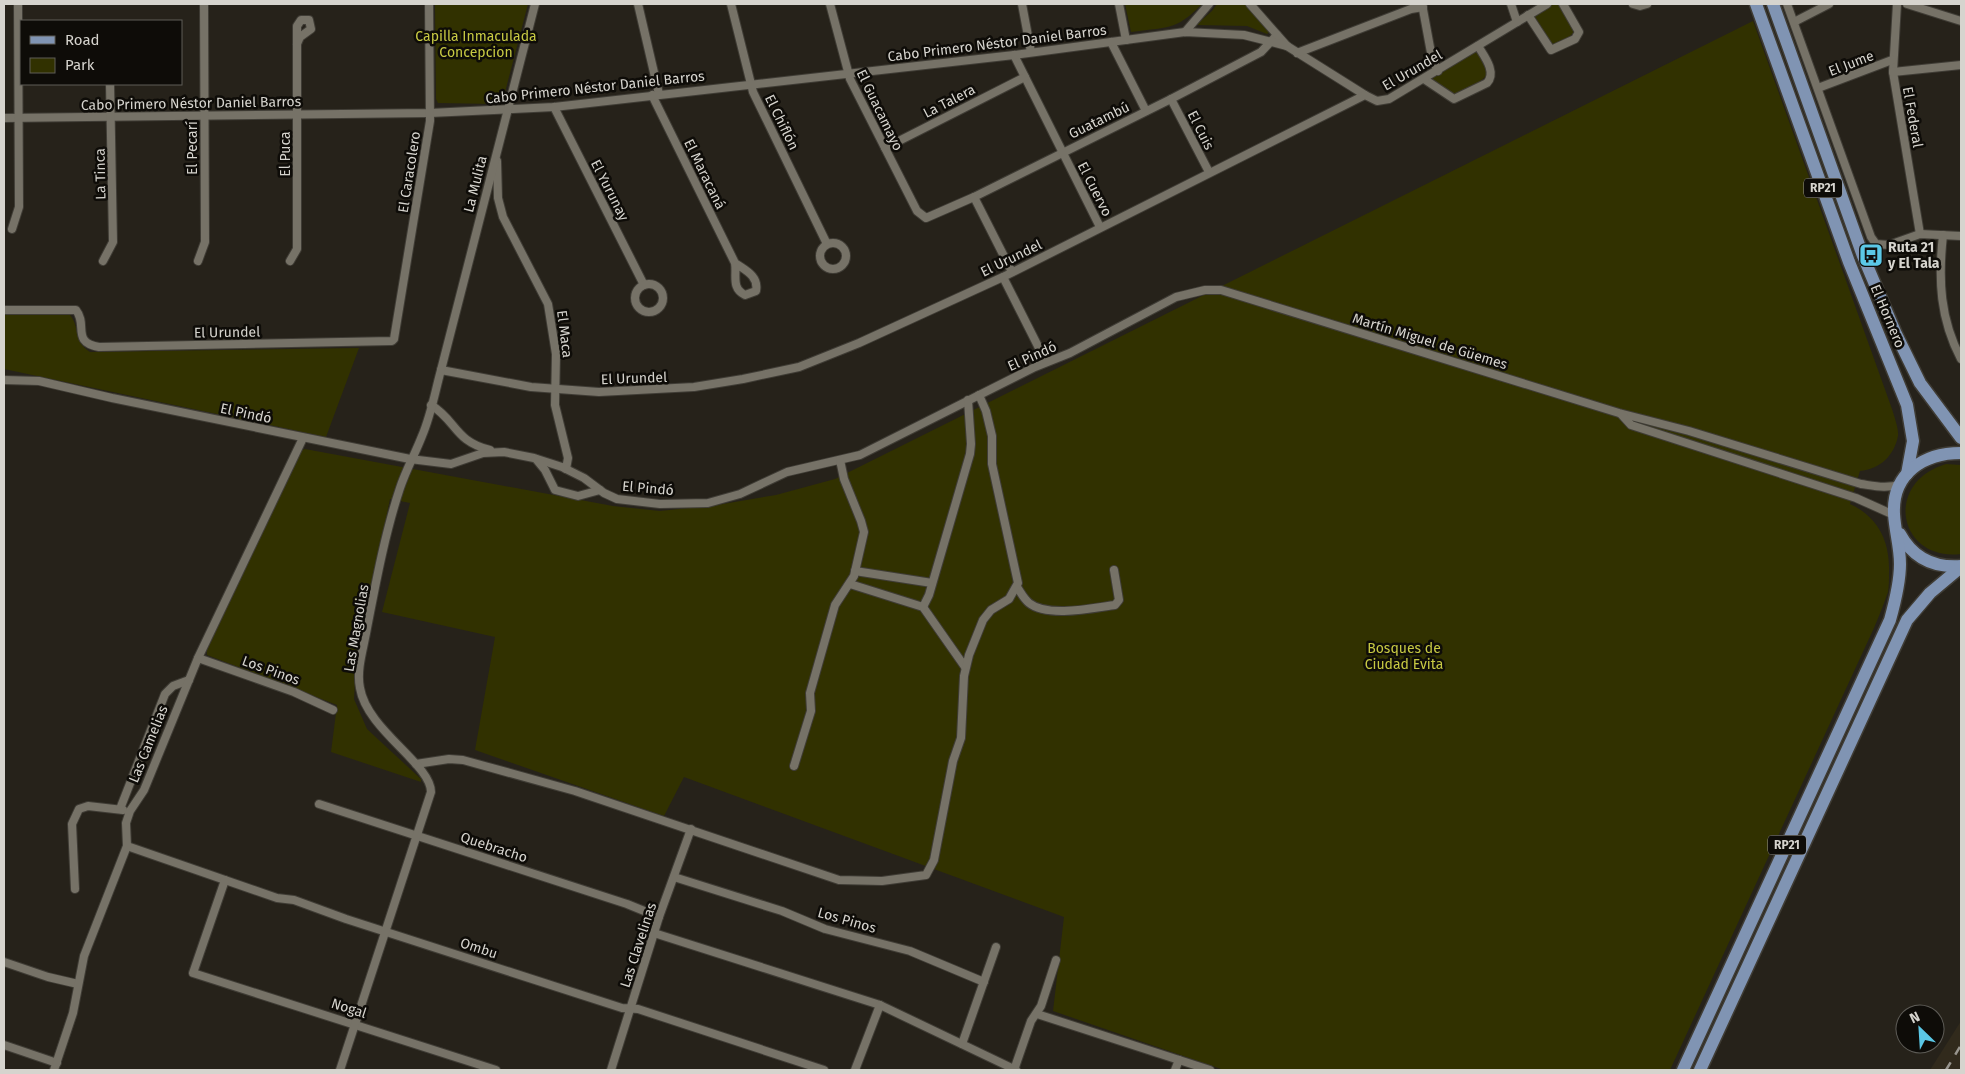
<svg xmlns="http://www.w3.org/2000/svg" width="1965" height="1074" font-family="'Fira Sans',sans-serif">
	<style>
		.built { fill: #312a1c }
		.green { fill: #313100 }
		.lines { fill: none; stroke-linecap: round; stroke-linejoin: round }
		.minor-casing { stroke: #3f3c35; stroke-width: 10 }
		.primary-casing { stroke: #3f3c35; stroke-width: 15 }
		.minor { stroke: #767267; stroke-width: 8 }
		.primary { stroke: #8094b3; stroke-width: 12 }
		.rail { stroke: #98958e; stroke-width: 2.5; stroke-dasharray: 9 9; stroke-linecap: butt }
		.labels { text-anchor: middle; stroke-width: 5; stroke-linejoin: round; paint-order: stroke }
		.shield { fill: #0e0c08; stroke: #9a9893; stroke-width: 1 }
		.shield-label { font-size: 12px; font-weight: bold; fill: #d6d4ce }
		.park-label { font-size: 14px; fill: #c8ca43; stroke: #0e0c08 }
		.street-label { font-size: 14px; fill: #d6d4ce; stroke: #0e0c08 }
		.poi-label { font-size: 14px; font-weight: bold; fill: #d6d4ce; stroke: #0e0c08; text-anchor: start }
	</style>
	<rect width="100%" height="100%" fill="#26221a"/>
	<polygon class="built" points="1961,1021 1961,1070 1930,1070"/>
	<g class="green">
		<polygon points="435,4 528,4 504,96 500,102 494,104 438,103 436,99"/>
		<path d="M1125,4H1202C1176,31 1167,27 1131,32Z"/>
		<polygon points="1217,4 1245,4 1269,32 1267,34 1247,26 1196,25 1212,11"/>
		<polygon points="1552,4 1559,4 1574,32 1566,40 1554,44 1550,43 1534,15"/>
		<path d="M1753,21L1892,409C1894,416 1899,429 1898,436C1894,456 1880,469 1860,471L1850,504C1878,517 1890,541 1889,572C1889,579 1889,586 1888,592C1884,604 1879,616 1874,628L1670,1070H1224L1053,1011L1064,917L684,777L664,816L475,750L495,637L382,612L410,503L390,499L356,664L354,699L367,729L421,779V782L331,752L337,705L207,655V650L301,450L305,449L613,506L660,511L717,505L776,495L835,479Z"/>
		<path d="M1476,50L1488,72C1487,79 1460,96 1453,95C1446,94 1438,85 1433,81V78Z"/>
		<path d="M4,315H70C81,329 72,340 90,352L359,348L326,437L4,369Z"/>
		<path d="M1946,464L1961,465V554C1899,562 1882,483 1946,464Z"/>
	</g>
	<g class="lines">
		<g class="minor-casing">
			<g id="minor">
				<polyline points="638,4 659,94"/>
				<polyline points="731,4 753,92 827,244"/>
				<polyline points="830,4 850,79 917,211 926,218 974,197 1171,99 1261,52 1277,35"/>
				<polyline points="1022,4 1031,52"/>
				<polyline points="1119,4 1126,40"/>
				<polyline points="1250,4 1287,46 1365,95"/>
				<polyline points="1422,4 1432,58 1438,71"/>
				<polyline points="1511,4 1517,22"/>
				<polyline points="1633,4 1640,6 1647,4"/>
				<polyline points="1787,4 1871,237 1876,244 1889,245 1920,234 1961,236"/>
				<polyline points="1897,4 1893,72 1920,234"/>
				<polyline points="1907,4 1961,21"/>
				<polyline points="1528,15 1551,50 1575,39 1579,32 1563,4"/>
				<polyline points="1794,22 1829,4"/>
				<polyline points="1185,32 1209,4"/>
				<polyline points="1111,42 1146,111"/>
				<polyline points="1297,53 1411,9 1423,7"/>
				<polyline points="1014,55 1100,227"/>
				<polyline points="1893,72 1961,65"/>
				<path d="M1424,79L1454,99L1487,83C1497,72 1484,56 1478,46"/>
				<polyline points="1818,88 1892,60"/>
				<path d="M652,95L735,263C737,276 731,288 745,295L756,291C759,276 745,270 735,263"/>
				<polyline points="1171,99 1209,172"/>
				<polyline points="554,107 644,285"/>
				<polyline points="4,118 430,113 554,107 1014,55 1185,32 1244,35 1287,46"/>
				<polyline points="885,148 1025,77"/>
				<polyline points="497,161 498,198 503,217 548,304 556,354 555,405 568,458 566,469"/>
				<polyline points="974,197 1012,272"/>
				<polyline points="12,229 19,207 18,4"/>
				<path d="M1943,235C1938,280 1940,319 1961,359"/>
				<circle cx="833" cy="256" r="13"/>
				<polyline points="103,261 113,242 110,84"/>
				<polyline points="198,261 205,242 204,4"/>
				<polyline points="290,261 297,249 297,26 301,20 309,20 311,29 300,37 297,44"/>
				<polyline points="1003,277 1046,362"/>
				<circle cx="649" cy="298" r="14"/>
				<path d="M4,310H76C88,325 71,342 99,347L392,341L394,339L430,121L429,4"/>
				<polyline points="441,370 531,387 599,392 694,387 743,379 799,367 859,343 1003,277 1365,95 1377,101 1389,99 1547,4"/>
				<path d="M4,380L39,381L112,398L410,459L451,464L483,453L504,452L534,458L562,467L584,478L604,493L617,499L660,504L708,503L740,494L787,472L860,455L1035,367L1070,353L1176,297L1205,290H1221L1619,413L1689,431L1861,484C1875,486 1887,489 1901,484"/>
				<path d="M431,405C457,421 454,441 490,450"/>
				<polyline points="1621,414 1631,425 1856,498 1894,515"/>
				<polyline points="536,459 545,470 555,490 578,496 600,490"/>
				<polyline points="855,571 932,583"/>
				<polyline points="850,584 923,607 965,667"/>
				<path d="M1017,587C1021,593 1024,599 1029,603C1048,618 1093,608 1115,605L1119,600L1114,570"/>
				<polyline points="923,607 929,595 970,454 971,444 968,400"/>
				<polyline points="198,658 294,692 333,710"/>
				<polyline points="416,764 449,759 463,760 575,791 839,880 882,881 926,875 934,860 953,761 961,738 964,676 969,655 983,620 991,610 1009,599 1018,583 992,464 992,436 986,411 979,395"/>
				<polyline points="794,766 811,711 810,693 835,605 854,576 864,532 861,521 844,479 840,460"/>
				<polyline points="319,804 627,904 659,917"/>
				<polyline points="120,809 165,694 173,686 189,680"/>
				<polyline points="127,846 277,898 294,900 346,919 622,1008 638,1009 824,1070"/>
				<polyline points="674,877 782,911 825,929 910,951 984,982"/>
				<polyline points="225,880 193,973 496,1070"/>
				<polyline points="75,889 72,824 79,809 88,806 123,810"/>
				<polyline points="654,933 880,1005 1016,1070"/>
				<polyline points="4,962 48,977 78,984"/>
				<polyline points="1037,1014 1210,1070"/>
				<polyline points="962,1044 996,947"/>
				<polyline points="4,1045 57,1063"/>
				<polyline points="54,1070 73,1013 84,956 127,846 126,823 130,811 144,790 198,658 303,438"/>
				<path d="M340,1070L431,792C431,764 367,730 360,688C356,669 364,647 367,628C376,582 385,533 400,488C406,470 415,454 422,436C431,415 435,392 441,370L535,4"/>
				<polyline points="611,1070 659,917 691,829"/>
				<polyline points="855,1070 880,1005"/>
				<polyline points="1014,1070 1031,1021 1041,1006 1056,960"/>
				<polyline points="1175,1070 1179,1060"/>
			</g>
		</g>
		<g class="primary-casing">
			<g id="primary">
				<polyline points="1756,4 1849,262 1907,405 1913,441 1907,474"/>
				<polyline points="1773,4 1863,256 1896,334 1920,383 1961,438"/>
				<path d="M1900,534C1913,558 1934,568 1961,566"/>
				<path d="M1683,1070L1890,620C1895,602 1900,583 1900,564C1900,547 1895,531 1894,514C1892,473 1924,453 1961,453"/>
				<polyline points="1700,1070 1907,620 1930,593 1961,567"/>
			</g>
		</g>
		<use href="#minor" class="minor"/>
		<use href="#primary" class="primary"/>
		<polyline class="rail" points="1946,1070 1961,1045"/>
	</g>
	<defs>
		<g id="bus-square" transform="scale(1.25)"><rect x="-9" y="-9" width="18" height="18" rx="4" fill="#5bc8e7" stroke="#0e0c08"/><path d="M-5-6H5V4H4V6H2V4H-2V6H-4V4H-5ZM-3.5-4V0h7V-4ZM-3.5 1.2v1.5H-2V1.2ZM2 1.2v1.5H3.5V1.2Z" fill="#111"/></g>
	</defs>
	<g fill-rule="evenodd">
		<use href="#bus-square" x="1871" y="255"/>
	</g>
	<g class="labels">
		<g class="shield">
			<rect x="1804" y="178.5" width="38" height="19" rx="4"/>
			<rect x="1768" y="835.5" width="38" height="19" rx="4"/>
		</g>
		<g class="shield-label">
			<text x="1823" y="192">RP21</text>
			<text x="1787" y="849">RP21</text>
		</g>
		<g class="park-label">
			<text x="476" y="41">Capilla Inmaculada<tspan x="476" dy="16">Concepcion</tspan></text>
			<text x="1404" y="653">Bosques de<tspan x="1404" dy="16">Ciudad Evita</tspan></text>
		</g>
		<g class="street-label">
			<text transform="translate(997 43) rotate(-7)" y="5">Cabo Primero Néstor Daniel Barros</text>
			<text transform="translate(1851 63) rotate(-21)" y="5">El Jume</text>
			<text transform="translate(1412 70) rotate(-30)" y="5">El Urundel</text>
			<text transform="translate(595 87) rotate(-6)" y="5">Cabo Primero Néstor Daniel Barros</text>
			<text transform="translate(949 101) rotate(-27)" y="5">La Talera</text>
			<text transform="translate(191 103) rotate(-1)" y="5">Cabo Primero Néstor Daniel Barros</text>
			<text transform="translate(880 110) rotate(64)" y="5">El Guacamayo</text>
			<text transform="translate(1913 117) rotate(80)" y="5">El Federal</text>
			<text transform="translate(1099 120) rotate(-26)" y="5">Guatambú</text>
			<text transform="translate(782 122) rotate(64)" y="5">El Chiflón</text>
			<text transform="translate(1201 130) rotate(63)" y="5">El Cuis</text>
			<text transform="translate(192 148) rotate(-90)" y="5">El Pecarí</text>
			<text transform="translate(285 154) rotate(-90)" y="5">El Puca</text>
			<text transform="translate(409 172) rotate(-81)" y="5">El Caracolero</text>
			<text transform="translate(100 174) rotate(-91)" y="5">La Tinca</text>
			<text transform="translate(705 174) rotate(64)" y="5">El Maracaná</text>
			<text transform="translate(475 184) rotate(-76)" y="5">La Mulita</text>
			<text transform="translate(1095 189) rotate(63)" y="5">El Cuervo</text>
			<text transform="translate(610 190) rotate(63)" y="5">El Yurunay</text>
			<text transform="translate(1011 258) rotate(-26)" y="5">El Urundel</text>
			<text transform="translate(1888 316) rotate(67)" y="5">El Hornero</text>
			<text transform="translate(227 332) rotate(-1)" y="5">El Urundel</text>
			<text transform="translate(565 334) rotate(83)" y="5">El Maca</text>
			<text transform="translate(1430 341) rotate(17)" y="5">Martín Miguel de Güemes</text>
			<text transform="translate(1032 356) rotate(-24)" y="5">El Pindó</text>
			<text transform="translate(634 378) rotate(-2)" y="5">El Urundel</text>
			<text transform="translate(246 413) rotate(12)" y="5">El Pindó</text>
			<text transform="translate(648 488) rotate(5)" y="5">El Pindó</text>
			<text transform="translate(356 628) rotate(-80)" y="5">Las Magnolias</text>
			<text transform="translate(271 670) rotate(20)" y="5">Los Pinos</text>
			<text transform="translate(148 744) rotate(-68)" y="5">Las Camelias</text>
			<text transform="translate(494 847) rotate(18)" y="5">Quebracho</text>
			<text transform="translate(847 920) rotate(16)" y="5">Los Pinos</text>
			<text transform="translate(638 945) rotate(-72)" y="5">Las Clavelinas</text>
			<text transform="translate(479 948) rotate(18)" y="5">Ombu</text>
			<text transform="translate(349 1008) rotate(18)" y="5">Nogal</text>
		</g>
		<g class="poi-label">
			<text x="1888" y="252">Ruta 21<tspan x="1888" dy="16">y El Tala</tspan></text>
		</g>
	</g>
	<rect width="1965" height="1074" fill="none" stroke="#d6d4ce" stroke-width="10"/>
	<rect x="20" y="20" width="162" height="65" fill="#0e0c08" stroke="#5e5c57"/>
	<rect x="30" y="36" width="25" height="8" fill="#8094b3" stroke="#5e5c57"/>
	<text x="65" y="45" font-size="15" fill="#d6d4ce">Road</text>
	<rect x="30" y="58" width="25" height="15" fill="#313100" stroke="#5e5c57"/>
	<text x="65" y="70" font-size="15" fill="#d6d4ce">Park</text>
	<g transform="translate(1920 1029) rotate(335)"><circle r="24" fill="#0e0c08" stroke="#5e5c57"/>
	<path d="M0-4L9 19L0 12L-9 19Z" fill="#5bc8e7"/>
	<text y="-8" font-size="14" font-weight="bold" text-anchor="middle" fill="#d6d4ce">N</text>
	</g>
</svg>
